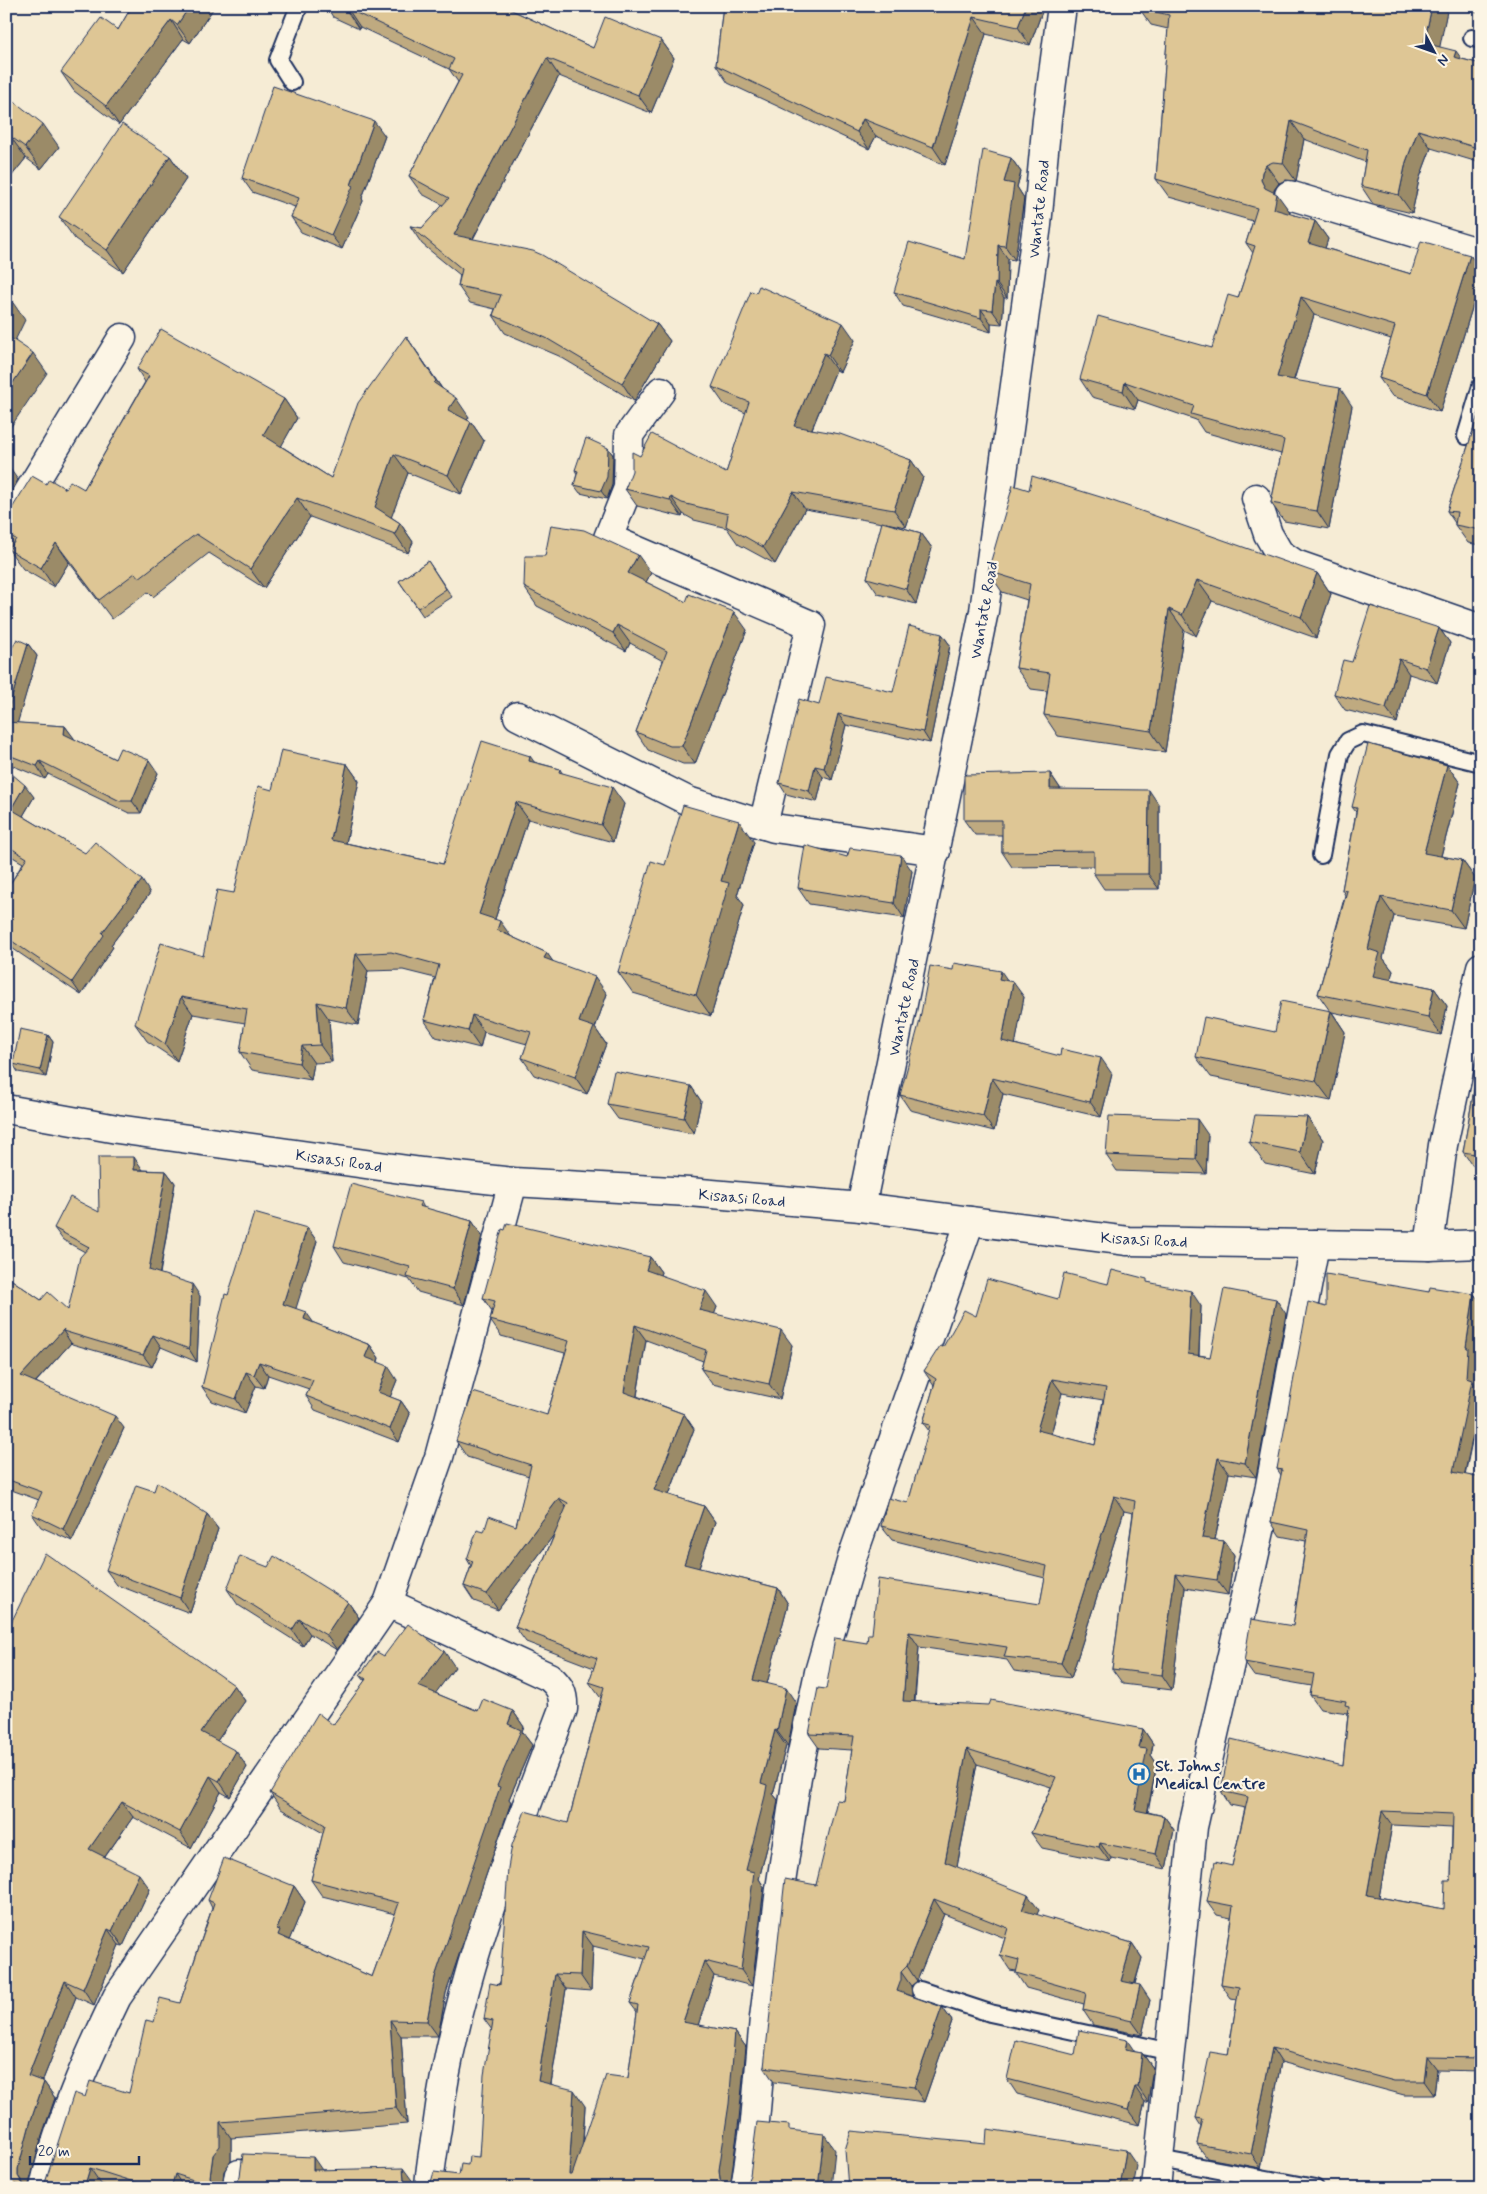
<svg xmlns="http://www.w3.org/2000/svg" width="1487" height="2194" font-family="Mynerve,sans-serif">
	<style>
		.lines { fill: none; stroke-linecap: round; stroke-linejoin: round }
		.lane-casing { stroke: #1b2f5e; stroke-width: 20 }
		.street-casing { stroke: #1b2f5e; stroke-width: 31 }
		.secondary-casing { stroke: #1b2f5e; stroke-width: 31 }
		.lane { stroke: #fcf5e5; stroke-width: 16 }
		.street { stroke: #fcf5e5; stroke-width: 28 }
		.secondary { stroke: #fcf5e5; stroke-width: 28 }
		.wall { fill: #bfaa80; stroke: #1b2f5e; fill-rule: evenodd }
		.shaded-wall { fill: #9b8b68; stroke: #1b2f5e }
		.building { fill: #dec695; stroke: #1b2f5e; fill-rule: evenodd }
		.labels { text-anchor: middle; stroke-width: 4.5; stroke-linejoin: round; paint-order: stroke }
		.street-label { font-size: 16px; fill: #1b2f5e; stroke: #fcf5e5 }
		.poi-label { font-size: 16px; font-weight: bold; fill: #1b2f5e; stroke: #fcf5e5; text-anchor: start }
	</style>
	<rect width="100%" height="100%" fill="#f6ecd5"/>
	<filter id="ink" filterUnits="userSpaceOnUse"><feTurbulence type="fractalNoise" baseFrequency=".02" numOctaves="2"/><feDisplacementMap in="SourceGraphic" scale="10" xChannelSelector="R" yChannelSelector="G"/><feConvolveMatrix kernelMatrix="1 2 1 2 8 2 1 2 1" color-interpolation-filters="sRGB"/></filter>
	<g filter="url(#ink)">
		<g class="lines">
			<g class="lane-casing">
				<g id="lane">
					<polyline points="1472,38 1481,40"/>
					<polyline points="292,82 278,60 299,6"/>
					<polyline points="1466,436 1481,386"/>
					<polyline points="1321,855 1340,754 1348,741 1363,734 1481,763"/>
					<polyline points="920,1990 990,2013 1171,2052"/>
					<polyline points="1159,2159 1315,2188"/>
				</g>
			</g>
			<g class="street-casing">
				<g id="street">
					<polyline points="1289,195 1481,253"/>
					<polyline points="661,391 629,435 628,488 608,538 811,625 763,825"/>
					<polyline points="1256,498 1268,534 1279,553 1295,564 1481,629"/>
					<polyline points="6,529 122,338"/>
					<polyline points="518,716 688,801 774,828 936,851"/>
					<polyline points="861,1207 984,611 1037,225 1047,119 1062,6"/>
					<polyline points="1429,1246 1443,1145 1481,967"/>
					<path d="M388,1603L549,1677C560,1686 564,1694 563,1709C512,1845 455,1982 437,2128C434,2147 430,2168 429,2188"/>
					<path d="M44,2188C57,2125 89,2055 117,1997L388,1603L439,1457L513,1182"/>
					<polyline points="236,2188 239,2174"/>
					<polyline points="745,2188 755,2121 764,2018 780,1889 797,1777 819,1672 853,1555 970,1221"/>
					<polyline points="1156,2188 1193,1827 1269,1491 1315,1244"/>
				</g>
			</g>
			<g class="secondary-casing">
				<polyline id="secondary" points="6,1109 117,1129 422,1172 513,1182 689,1192 861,1207 1128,1241 1429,1246 1481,1244"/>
			</g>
			<use href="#lane" class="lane"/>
			<use href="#street" class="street"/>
			<use href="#secondary" class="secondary"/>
		</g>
		<g class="wall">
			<polygon points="132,6 215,6 190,43 183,39 119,125 74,91 61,72 118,30"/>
			<polygon points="326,6 503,6 593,48 661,40 674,58 651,113 559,76 473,239 657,324 670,341 634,401 559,356 505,333 493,315 495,309 470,303 458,286 460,275 422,244 410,226 422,228 443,205 422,194 409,176 458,82 449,69 360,27 359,29 333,17"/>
			<polygon points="723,6 1044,6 1030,45 986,34 945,165 876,136 869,149 728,83 716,65"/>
			<polygon points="1448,6 1439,47 1462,59 1481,64 1481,163 1431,148 1419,180 1412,213 1373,204 1361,186 1365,162 1304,139 1296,181 1286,180 1279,183 1274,190 1274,192 1290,212 1289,214 1315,221 1328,239 1325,248 1411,274 1470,255 1481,270 1481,279 1440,412 1392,396 1379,378 1391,339 1314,315 1294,380 1352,406 1329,529 1284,521 1271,503 1281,454 1204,432 1196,420 1138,400 1135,409 1092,397 1080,379 1212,348 1238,298 1253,253 1246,243 1253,221 1169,197 1156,179 1168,29 1151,25 1139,8"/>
			<polygon points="1454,6 1481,6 1481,14"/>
			<polygon points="6,95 59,147 41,169 26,158 6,183"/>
			<polygon points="385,136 362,198 363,201 342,249 301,232 291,217 295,207 252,192 242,178"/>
			<polygon points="170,156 186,179 123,272 75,239 59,217"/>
			<polygon points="1011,158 1021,172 1017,187 1024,198 1015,260 1008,259 1007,298 1004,298 1002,324 991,323 991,332 903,306 894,292 965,259"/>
			<polygon points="406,336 441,387 469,417 467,420 471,422 484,441 461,494 408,473 391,517 400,523 413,542 408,553 310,517 264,588 209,553 153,597 148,592 112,619 69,562 54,587 23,569 9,550 11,548 6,545 6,518 46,484 66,489 84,489 145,382 137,369 284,399 297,418 281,446 331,478"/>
			<polygon points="855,340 840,372 836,370 812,429 911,460 923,477 906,527 886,523 921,533 932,548 916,604 878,594 867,578 882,523 805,509 775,564 738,544 727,528 694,520 683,514 682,517 637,506 625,489 640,456 726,473 746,413 724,404 712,387"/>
			<polygon points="1481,406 1481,545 1468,543 1455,525 1455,523 1447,511"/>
			<polygon points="608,448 613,455 612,485 607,499 580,493 574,485 577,474 575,470"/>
			<polygon points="545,556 651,573 646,582 686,602 747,630 695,764 683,764 648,750 636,732 663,661 630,643 626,651 537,606 524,587"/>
			<polygon points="428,561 452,597 423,616 399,581"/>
			<polygon points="988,571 1317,573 1331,594 1316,638 1212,601 1196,636 1184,630 1165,752 1058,736 1044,715 1047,691 1031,689 1016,668 1027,600 1002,592"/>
			<polygon points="1439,628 1450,643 1437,683 1409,674 1397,723 1345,710 1334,694 1352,662"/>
			<polygon points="942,634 950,645 930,743 846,725 832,780 823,777 817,802 786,794 779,783 819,705 893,692"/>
			<polygon points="28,644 37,656 17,723 65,726 74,739 115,759 158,773 141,813 129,813 48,774 45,779 6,763 6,659"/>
			<polygon points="534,762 560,769 562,773 624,804 613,842 528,819 495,919 510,936 547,953 552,961 607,994 595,1028 606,1044 587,1094 534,1075 522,1058 527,1044 484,1032 480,1048 436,1037 424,1020 435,978 403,970 368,971 358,1025 329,1019 332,1062 314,1063 311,1080 252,1070 240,1052 245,1023 193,1014 177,1061 147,1041 135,1024 203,956 234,893 272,790 347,764 359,781 346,843 443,864"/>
			<polygon points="1447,765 1460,783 1441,856 1462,860 1475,878 1464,928 1394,916 1383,958 1393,971 1390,979 1434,988 1447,1006 1441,1035 1332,1012 1345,1032 1331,1101 1211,1077 1196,1057 1275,1032 1330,1011 1318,994 1345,895 1342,890 1356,812 1352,807"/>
			<polygon points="6,769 34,797 23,816 150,893 111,945 113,947 81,995 6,944 6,890 23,863 6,853"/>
			<polygon points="1050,773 1060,788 1060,789 1159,805 1159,889 1104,889 1094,874 1094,866 1012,867 1002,852 1002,835 975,835 964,820"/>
			<polygon points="754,842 737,895 744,905 711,1016 633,993 618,972 665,865"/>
			<polygon points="847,857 912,871 904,918 809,904 798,888"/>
			<polygon points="1008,981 1024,997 1015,1044 1112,1074 1101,1117 1003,1094 994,1131 910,1110 900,1095"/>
			<polygon points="48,1035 53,1042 46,1077 18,1072 13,1064"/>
			<polygon points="1481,1051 1481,1167 1473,1166 1463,1152"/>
			<polygon points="691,1086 701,1101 694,1134 618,1119 607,1104"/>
			<polygon points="1307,1117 1323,1140 1315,1174 1265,1164 1249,1142"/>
			<polygon points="1208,1135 1206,1174 1117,1171 1106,1155"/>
			<polygon points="143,1170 166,1171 175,1183 160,1274 200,1296 197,1362 161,1347 152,1367 72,1344 71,1343 36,1382 124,1428 72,1541 41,1527 32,1514 39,1500 6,1488 6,1276 41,1300 68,1310 85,1252 63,1240 54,1228 99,1212"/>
			<polygon points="421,1202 424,1208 472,1221 482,1236 464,1305 418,1292 409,1279 344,1262 334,1246"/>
			<polygon points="307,1228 317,1241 295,1309 314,1323 370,1345 379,1358 378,1362 397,1380 390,1397 401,1401 410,1414 399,1442 315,1410 306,1396 309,1389 268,1375 264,1388 256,1386 245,1413 212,1401 202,1387 228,1295"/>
			<path d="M650,1257L661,1272L660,1275L717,1307L714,1314L792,1345L780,1399L712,1384L701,1369L703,1361L646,1340L637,1396L684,1414L694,1429L669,1495L704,1506L715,1522L699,1568L778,1588L788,1604L767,1683L796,1703L788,1746H786L773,1794L778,1800L776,1812L759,1879L764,1887L752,1986L714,1976L698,2025L735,2032L746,2047L739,2119L730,2187H425L459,2175L468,2165L479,2157L492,2030L484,2019L568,1823L601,1698L600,1697L589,1682L594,1668L526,1642L515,1627L555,1533L498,1610L474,1601L464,1586L471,1566L467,1559L484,1532L516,1526L529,1476L467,1457L456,1441L547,1415L565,1353L501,1336L490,1320L492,1311L483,1298ZM593,1946L645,1959L630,2003L637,2012L628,2078L583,2144L585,2106L551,2084L566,1989L591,1991Z"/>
			<path d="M1151,1283L1201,1306L1199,1355L1210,1357L1286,1314L1256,1477L1229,1473L1215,1540L1224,1541L1234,1556L1228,1595L1185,1588L1172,1690L1123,1684L1112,1669L1133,1513L1124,1511L1071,1678L1014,1671L1007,1660L919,1647L915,1702L1143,1729L1153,1744L1151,1755L1157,1764L1148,1812L1164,1816L1174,1830L1166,1869L1111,1858L1110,1862L1042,1848L1031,1833L1051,1787L977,1764L957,1867L1039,1910L1036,1915L1132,1943L1142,1958L1135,1984L1150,2000L1142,2035L1093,2025L1083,2010L1084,2004L1026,1988L1016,1973V1971L1010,1970L1000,1955L1005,1938L944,1914L917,1981L911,1986V1996L942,2007L952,2021L924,2102L774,2082L764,2067L816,1885L844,1801L852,1750L819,1748L809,1734L826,1689L867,1643L872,1634L1040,1604L1045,1578L892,1540L881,1526L908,1503L929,1431L923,1423L934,1386L924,1371L943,1347L976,1316L1058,1299L1108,1284ZM1062,1393L1103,1400L1095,1445L1051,1434Z"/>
			<path d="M1429,1292L1474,1294L1481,1303V1328L1476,1359L1478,1362L1476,1386L1481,1392V1398L1465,1475L1481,1478V2071L1437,2070L1434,2095H1404L1281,2062L1261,2168L1207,2158L1197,2144L1201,2126L1196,2118L1228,2055L1237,1999L1231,1998L1221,1984L1231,1918L1217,1915L1207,1901L1232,1866L1245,1808L1230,1805L1221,1791L1343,1766L1348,1713L1320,1709L1310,1695L1312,1686L1254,1676L1244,1662L1293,1626L1306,1541L1280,1536L1271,1522L1281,1475L1277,1469L1326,1307ZM1392,1825L1452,1828L1451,1880L1444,1909L1379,1897Z"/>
			<polygon points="207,1514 218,1529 190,1613 117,1585 106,1570"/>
			<polygon points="227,1589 348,1602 359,1618 337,1650 310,1634 303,1646 238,1605"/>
			<polygon points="6,1633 234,1685 245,1701 217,1741 247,1767 230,1797 221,1792 191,1848 133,1817 105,1857 150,1889 123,1946 119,1945 94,2005 76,1997 42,2082 44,2082 55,2098 42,2135 29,2184 29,2187 30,2188 38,2187 45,2183 85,2097 129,2093 154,2022 180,2003 212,1908 208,1900 294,1886 305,1902 289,1940 372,1977 395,1914 322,1896 311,1880 323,1833 281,1809 270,1793 333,1725 365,1681 360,1675 384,1656 455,1667 435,1693 478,1711 513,1711 524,1727 522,1732 532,1745 509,1799 511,1802 446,1993 438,2036 401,2036 407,2124 231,2138 231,2161 224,2171 222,2188 229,2187 322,2170 414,2183 414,2187 416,2188 114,2188 101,2184 100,2188 6,2188"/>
			<polygon points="1135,2052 1142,2053 1153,2068 1148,2102 1145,2102 1139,2125 1017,2094 1007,2079 1075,2055"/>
		</g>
		<g class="shaded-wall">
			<polygon points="190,6 215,6 190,43 177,25"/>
			<polygon points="1026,6 1044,6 1030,45 1018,27"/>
			<polygon points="1432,6 1448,6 1437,61 1424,43"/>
			<polygon points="348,9 360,27 359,29 347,11"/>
			<polygon points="974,17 986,34 945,165 933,147"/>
			<polygon points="171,20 183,39 119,125 106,106"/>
			<polygon points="661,40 674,58 651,113 638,95"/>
			<polygon points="1456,51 1469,69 1454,57"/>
			<polygon points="547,58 559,76 466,252 454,235"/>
			<polygon points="863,119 876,136 869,149 857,132"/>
			<polygon points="374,121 385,136 362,198 363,201 342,249 331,235 351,185"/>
			<polygon points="1291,121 1304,139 1296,181 1283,163"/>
			<polygon points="43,124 59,147 41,169 25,147"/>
			<polygon points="1418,130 1431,148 1419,180 1412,213 1399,195 1406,162"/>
			<polygon points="10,136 26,158 6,183 6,141"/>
			<polygon points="170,156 186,179 123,272 107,250"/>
			<polygon points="1011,158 1021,172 1017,187 1024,198 1015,260 1005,246 1004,182"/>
			<polygon points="1266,165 1279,183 1274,190 1274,198 1277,194 1290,212 1287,227 1274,209 1261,180 1262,172"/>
			<polygon points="1315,221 1328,239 1321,261 1308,243"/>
			<polygon points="998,245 1008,259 1007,298 997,284"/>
			<polygon points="1470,255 1481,270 1481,279 1440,412 1427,394"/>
			<polygon points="995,283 1004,298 1002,324 992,310"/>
			<polygon points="1301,297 1314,315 1289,395 1277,377"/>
			<polygon points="11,300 25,320 11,349 6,342 6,309"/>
			<polygon points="981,309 991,323 991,332 981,318"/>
			<polygon points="843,323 855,340 840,372 828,355"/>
			<polygon points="657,324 670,341 634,401 622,383"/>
			<polygon points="406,336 419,355 449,399 434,383"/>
			<polygon points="33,353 47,373 6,434 6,393"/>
			<polygon points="824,353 836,370 806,443 794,426"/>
			<polygon points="1125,382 1138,400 1135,409 1123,391"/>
			<polygon points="1340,388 1352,406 1329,529 1317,511"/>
			<polygon points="456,398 469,417 461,429 448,410"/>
			<polygon points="284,399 297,418 277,454 263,435"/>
			<polygon points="471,422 484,441 461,494 448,475"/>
			<polygon points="608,448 613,455 612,485 607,499 601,491"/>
			<polygon points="394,454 408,473 388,526 375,507"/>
			<polygon points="911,460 923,477 906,527 894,510"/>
			<polygon points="6,463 18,480 6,499"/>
			<polygon points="793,492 805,509 775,564 763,547"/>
			<polygon points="671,497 683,514 682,517 670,500"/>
			<polygon points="297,498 310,517 264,588 250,569"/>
			<polygon points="400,523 413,542 408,553 395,534"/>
			<polygon points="921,533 932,548 916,604 906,589"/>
			<polygon points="56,543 69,562 54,587 41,568"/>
			<polygon points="638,555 651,573 641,591 628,573"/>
			<polygon points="1317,573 1331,594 1316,638 1301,617"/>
			<polygon points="1197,580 1212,601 1196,636 1182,615"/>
			<polygon points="1169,609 1184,630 1165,752 1151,731"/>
			<polygon points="734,612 747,630 695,764 682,746"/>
			<polygon points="617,625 630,643 626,651 613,633"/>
			<polygon points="1439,628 1450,643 1437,683 1426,668"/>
			<polygon points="942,634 950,645 930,743 923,732"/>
			<polygon points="28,644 37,656 14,735 6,724 6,717"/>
			<polygon points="1399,659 1409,674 1397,723 1386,708"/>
			<polygon points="838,714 846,725 832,780 824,768"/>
			<polygon points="65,726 74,738 73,747 64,734"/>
			<polygon points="530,756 542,773 529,761"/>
			<polygon points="149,760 158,773 141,813 132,801"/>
			<polygon points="40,761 48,774 45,779 37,766"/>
			<polygon points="347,764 359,781 343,857 331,840"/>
			<polygon points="1447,765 1460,783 1437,871 1424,853"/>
			<polygon points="815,766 823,777 817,802 809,791"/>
			<polygon points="1050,773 1060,788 1061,804 1050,789"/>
			<polygon points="25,785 34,797 20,821 11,809"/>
			<polygon points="612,787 624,804 613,842 601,825"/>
			<polygon points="1149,790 1159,805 1159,889 1148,874"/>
			<polygon points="516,802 528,819 491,931 479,914"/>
			<polygon points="739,821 754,842 737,895 744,905 711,1016 696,995 721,881"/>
			<polygon points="901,855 912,871 904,918 894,903"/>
			<polygon points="1462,860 1475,878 1464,928 1451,910"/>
			<polygon points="142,880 150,893 111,945 113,947 81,995 72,982 102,933"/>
			<polygon points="1381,897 1394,916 1383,958 1393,971 1386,994 1373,976 1368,949"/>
			<polygon points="500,921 512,938 497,930"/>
			<polygon points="547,953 559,970 544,958"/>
			<polygon points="356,954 368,971 358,1025 346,1008"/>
			<polygon points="1001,971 1012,987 999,979"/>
			<polygon points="595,977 607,994 595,1028 606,1044 587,1094 575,1077 579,1022"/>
			<polygon points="1013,982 1024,997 1013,1057 1002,1041"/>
			<polygon points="1434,988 1447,1006 1441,1035 1428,1017"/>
			<polygon points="181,997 193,1014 177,1061 165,1044"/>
			<polygon points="317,1002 329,1019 332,1062 320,1045"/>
			<polygon points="1331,1011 1345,1032 1331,1101 1316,1081"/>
			<polygon points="472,1015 484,1032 480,1048 468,1031"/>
			<polygon points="48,1035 53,1042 46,1077 40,1070"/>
			<polygon points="302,1046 314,1063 311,1080 299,1063"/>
			<polygon points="1101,1058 1112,1074 1101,1117 1090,1102"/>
			<polygon points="992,1078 1003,1094 994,1131 983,1116"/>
			<polygon points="691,1086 701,1101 694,1134 684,1118"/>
			<polygon points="1307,1117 1323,1140 1315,1174 1300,1152"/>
			<polygon points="1197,1119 1208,1135 1206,1174 1196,1159"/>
			<polygon points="134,1157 143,1170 134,1170"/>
			<polygon points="166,1171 175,1183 158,1283 149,1270"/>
			<polygon points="472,1221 482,1236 464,1305 453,1289"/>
			<polygon points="307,1228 317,1241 293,1318 283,1304"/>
			<polygon points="650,1257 661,1272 657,1286 646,1270"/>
			<polygon points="192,1284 200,1296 197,1362 189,1349"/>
			<polygon points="706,1291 717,1307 710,1326 699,1310"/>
			<polygon points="1191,1291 1201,1306 1198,1369 1188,1354"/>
			<polygon points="1474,1294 1481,1303 1481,1328 1476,1359 1478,1362 1476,1386 1481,1392 1481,1398 1462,1486 1453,1472 1466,1378 1466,1347"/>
			<polygon points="1276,1299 1286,1314 1256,1477 1245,1463"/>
			<polygon points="306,1312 316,1326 304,1319"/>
			<polygon points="635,1325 646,1340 635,1407 624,1392"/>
			<polygon points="64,1329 63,1331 71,1343 30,1388 21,1376"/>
			<polygon points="781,1330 792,1345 780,1399 769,1384"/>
			<polygon points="153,1335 161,1347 152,1367 143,1355"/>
			<polygon points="370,1345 379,1358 374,1371 365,1357"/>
			<polygon points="259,1362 268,1375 264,1388 254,1375"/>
			<polygon points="388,1366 397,1380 387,1405 378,1392"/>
			<polygon points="246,1372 256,1386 245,1413 236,1399"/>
			<polygon points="1052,1379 1062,1393 1048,1445 1037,1430"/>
			<polygon points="401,1401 410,1414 399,1442 390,1429"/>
			<polygon points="684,1414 694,1429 665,1505 654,1490"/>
			<polygon points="115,1416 124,1428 72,1541 63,1529"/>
			<polygon points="1218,1458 1229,1473 1212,1553 1202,1538"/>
			<polygon points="1114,1496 1124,1511 1071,1678 1061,1663"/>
			<polygon points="559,1498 570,1513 498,1610 487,1594"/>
			<polygon points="704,1506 715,1522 695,1579 684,1564"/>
			<polygon points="207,1514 218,1529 190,1613 180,1598"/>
			<polygon points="1224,1541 1234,1556 1228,1595 1217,1580"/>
			<polygon points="1175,1574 1185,1588 1172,1690 1162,1675"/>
			<polygon points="778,1588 788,1604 764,1695 753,1680"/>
			<polygon points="348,1602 359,1618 337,1650 326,1635"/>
			<polygon points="299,1619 310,1634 303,1646 292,1630"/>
			<polygon points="909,1632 919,1647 913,1716 903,1701"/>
			<polygon points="444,1651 455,1667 429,1702 418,1686"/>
			<polygon points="234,1685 245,1701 212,1748 201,1732"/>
			<polygon points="786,1688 796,1703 788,1746 777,1731"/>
			<polygon points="513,1711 524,1727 522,1732 532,1745 509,1799 511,1802 446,1993 438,2036 427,2021 435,1977 497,1786 508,1724"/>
			<polygon points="1143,1729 1153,1744 1151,1755 1157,1764 1145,1824 1135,1810 1139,1748"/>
			<polygon points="775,1730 786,1746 773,1794 778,1800 776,1812 759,1879 764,1887 752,1986 741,1970 746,1870 761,1783"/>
			<polygon points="967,1749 977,1764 955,1876 945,1862"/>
			<polygon points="236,1751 247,1767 230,1797 219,1781"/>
			<polygon points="210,1776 221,1792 191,1848 180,1832"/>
			<polygon points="122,1802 133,1817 99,1865 89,1849"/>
			<polygon points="1382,1811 1392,1825 1377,1909 1367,1895"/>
			<polygon points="1164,1816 1174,1830 1166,1869 1156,1854"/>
			<polygon points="1100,1843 1111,1858 1110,1862 1099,1847"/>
			<polygon points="139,1874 150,1889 123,1946 112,1931"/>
			<polygon points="294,1886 305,1902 288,1943 278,1935 277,1929"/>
			<polygon points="1028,1895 1039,1910 1032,1925 1022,1910"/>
			<polygon points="934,1899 944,1914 917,1981 907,1966"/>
			<polygon points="108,1929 119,1945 94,2005 83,1989"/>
			<polygon points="582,1931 593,1946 591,1991 580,1975"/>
			<polygon points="1132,1943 1142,1958 1131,1996 1121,1981"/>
			<polygon points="704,1961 714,1976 694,2038 683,2022"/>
			<polygon points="901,1972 911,1986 912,1995 907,2006 897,1991"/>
			<polygon points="555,1974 566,1989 549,2096 538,2081"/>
			<polygon points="65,1981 76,1997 38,2092 28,2076"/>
			<polygon points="1140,1985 1150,2000 1142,2035 1132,2021"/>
			<polygon points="942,2007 952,2021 924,2102 914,2087"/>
			<polygon points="390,2020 401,2036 407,2124 396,2108"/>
			<polygon points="735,2032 746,2047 739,2119 730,2188 726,2188 720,2179 719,2170"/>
			<polygon points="1127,2040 1137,2055 1125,2050"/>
			<polygon points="1272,2048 1281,2062 1261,2168 1251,2154"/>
			<polygon points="1142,2053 1153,2068 1148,2102 1138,2087"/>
			<polygon points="1427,2057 1437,2070 1434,2095 1424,2081"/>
			<polygon points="44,2082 55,2098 42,2135 29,2184 29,2188 26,2187 18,2176 18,2169 31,2120"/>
			<polygon points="1135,2087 1145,2102 1139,2125 1128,2110"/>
			<polygon points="574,2090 585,2106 580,2188 569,2175"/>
			<polygon points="220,2122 231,2138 231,2161 224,2171 222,2188 214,2184 210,2177 213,2155"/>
			<polygon points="824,2134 835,2150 831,2188 818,2188"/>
			<polygon points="1126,2150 1137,2166 1133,2188 1120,2188"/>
			<polygon points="313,2157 324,2173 313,2170"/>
			<polygon points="90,2168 101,2184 100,2188 84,2188"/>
			<polygon points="403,2168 414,2183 414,2188 410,2188 404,2180"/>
			<polygon points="175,2174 184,2188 171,2188"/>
		</g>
		<g class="building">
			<polygon points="132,6 190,6 177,25 171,20 106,106 61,72 101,18 118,30"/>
			<polygon points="337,6 503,6 593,48 605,17 661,40 638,95 547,58 454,235 533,251 542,255 657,324 622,383 546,338 493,315 501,295 458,286 462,269 410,226 422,228 449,198 409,176 462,75 449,69 454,59 348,9 347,11"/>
			<polygon points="723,6 1026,6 1018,27 974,17 933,147 863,119 857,132 716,65"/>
			<polygon points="1139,6 1432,6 1424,43 1456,51 1454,57 1481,64 1481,149 1418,130 1406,162 1399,195 1361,186 1367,150 1291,121 1283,163 1273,162 1266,165 1262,172 1261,180 1265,188 1277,194 1274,209 1315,221 1308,243 1411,274 1421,241 1470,255 1427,394 1379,378 1395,326 1301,297 1277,377 1340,388 1317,511 1271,503 1284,440 1191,414 1194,406 1125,382 1123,391 1080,379 1098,316 1212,348 1228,295 1238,298 1255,246 1246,243 1257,208 1156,179 1169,15 1139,8"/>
			<polygon points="273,86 374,121 351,185 353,186 331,235 291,217 299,198 242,178"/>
			<polygon points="6,95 43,124 25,147 10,136 6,141"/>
			<polygon points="122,124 170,156 107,250 59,217"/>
			<polygon points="983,150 1011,158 1004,182 1014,184 1005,246 998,245 997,284 995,283 992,310 981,309 981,318 894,292 909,242 965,259"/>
			<polygon points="759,286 843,323 828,355 824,353 794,426 840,434 911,460 894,510 793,492 763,547 726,526 728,514 682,503 671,497 670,500 625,489 632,471 632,452 640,456 652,434 726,473 749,402 712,387 751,291 756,293"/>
			<polygon points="6,298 11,300 6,309"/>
			<polygon points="161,329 284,399 263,435 331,478 358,403 406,336 436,381 434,383 456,398 448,410 471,422 448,475 394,454 375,507 400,523 395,534 297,498 250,569 196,534 139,578 135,573 99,600 56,543 41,568 9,550 16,539 6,534 6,518 32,476 46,484 49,479 66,489 70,481 84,489 149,376 137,369"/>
			<polygon points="6,335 33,353 6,393"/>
			<polygon points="1481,406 1481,530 1455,525 1457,512 1447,511"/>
			<polygon points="586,438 608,448 607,477 601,491 574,485 578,471 575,470"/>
			<polygon points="1032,476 1107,499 1317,573 1301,617 1197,580 1182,615 1169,609 1151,731 1044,715 1050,673 1016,668 1030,584 988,571 1013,485 1029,490"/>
			<polygon points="882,522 921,533 906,589 867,578"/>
			<polygon points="551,525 584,530 638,555 628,573 686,602 689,594 734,612 682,746 670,746 636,732 667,651 617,625 613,633 524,587 525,556 545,556"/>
			<polygon points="428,561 446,589 418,608 399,581"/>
			<polygon points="1370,606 1439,628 1426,668 1399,659 1386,708 1334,694 1343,660 1352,662"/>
			<polygon points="909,626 942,634 923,732 838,714 824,768 815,766 809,791 779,783 799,699 819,705 826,677 893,692"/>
			<polygon points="17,639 28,644 6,717 6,659"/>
			<polygon points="6,722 65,726 64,734 115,759 120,748 149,760 132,801 120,801 40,761 37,766 6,754"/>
			<polygon points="482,741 530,756 529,761 560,769 559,772 612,787 601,825 516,802 479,914 500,921 497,930 547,953 544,958 595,977 579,1022 594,1027 575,1077 522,1058 531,1032 472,1015 468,1031 424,1020 439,965 391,952 356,954 346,1008 317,1002 320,1045 302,1046 299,1063 240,1052 247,1009 181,997 165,1044 135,1024 161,943 203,956 217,890 234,893 258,786 272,790 281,750 347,764 331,840 443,864"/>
			<polygon points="1368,744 1447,765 1424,853 1462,860 1451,910 1381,897 1368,949 1380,953 1373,976 1434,988 1428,1017 1318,994 1347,891 1342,890 1357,808 1352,807"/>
			<polygon points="6,769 25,785 11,809 85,853 95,842 142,880 102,933 104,935 72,982 6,937 6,890 27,858 6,845"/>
			<polygon points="1050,773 1050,789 1149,790 1148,874 1094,874 1094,851 1002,852 1002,820 964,820 964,775"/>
			<polygon points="683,805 739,821 721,881 729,883 696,995 618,972 651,861 665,865"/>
			<polygon points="805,845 847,857 850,848 901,855 894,903 798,888"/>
			<polygon points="954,963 1001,971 999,979 1013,982 1002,1041 1060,1056 1061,1049 1101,1058 1090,1102 992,1078 983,1116 900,1095 919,1024 930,966 953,970"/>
			<polygon points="1281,1001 1331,1011 1316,1081 1196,1057 1204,1017 1275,1032"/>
			<polygon points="20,1029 48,1035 40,1070 13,1064"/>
			<polygon points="1481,1051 1481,1155 1463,1152"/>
			<polygon points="614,1071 691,1086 684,1118 607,1104"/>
			<polygon points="1255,1115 1307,1117 1300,1152 1249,1142"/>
			<polygon points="1109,1116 1197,1119 1196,1159 1106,1155"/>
			<polygon points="98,1157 134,1157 134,1170 166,1171 149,1270 192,1284 189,1349 153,1335 143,1355 63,1331 64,1329 21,1376 115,1416 63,1529 32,1514 42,1492 6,1479 6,1276 41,1300 48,1292 68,1310 80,1257 89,1247 54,1228 70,1197 99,1212"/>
			<polygon points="351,1184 421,1202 419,1206 472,1221 453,1289 407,1277 410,1267 334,1246"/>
			<polygon points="254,1213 307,1228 283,1304 306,1312 304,1319 370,1345 365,1357 388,1366 378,1392 401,1401 390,1429 306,1396 313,1380 259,1362 254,1375 246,1372 236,1399 202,1387 225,1294 228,1295"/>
			<path d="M507,1223L650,1257L646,1270L706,1291L699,1310L781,1330L769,1384L701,1369L706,1350L635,1325L624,1392L684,1414L654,1490L704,1506L684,1564L778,1588L753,1680L786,1688L777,1731L775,1730L761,1783L767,1785L765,1796L746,1870L754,1872L741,1970L704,1961L683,2022L735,2032L729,2104L719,2170L720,2179L725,2185L731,2188H418L425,2187L431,2182L434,2172L459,2175L461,2164L468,2165L469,2156L479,2157L484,2075L493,2021L484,2019L490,1983L500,1985L508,1868L512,1845L525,1811L568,1823L604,1687L589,1682L597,1658L515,1627L568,1503L559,1498L487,1594L464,1586L473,1561L467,1559L477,1530L484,1532L489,1516L516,1526L531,1465L456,1441L473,1392L547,1415L569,1341L490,1320L495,1301L483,1298L502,1229L505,1230ZM582,1931L649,1947L630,2003L638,2005L628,2078L606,2075L572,2175H569L574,2090L538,2081L555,1974L580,1975Z"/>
			<path d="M1112,1270L1147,1279V1282L1191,1291L1188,1354L1210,1357L1224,1289L1276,1299L1245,1463L1218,1458L1202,1538L1224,1541L1217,1580L1175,1574L1162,1675L1112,1669L1135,1501L1114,1496L1061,1663L1004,1657L1007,1647L909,1632L903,1701L989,1705L991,1700L1143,1729L1139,1748L1147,1749L1135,1810L1164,1816L1156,1854L1100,1843L1099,1847L1031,1833L1056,1777L967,1749L945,1862L1028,1895L1022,1910L1132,1943L1121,1981L1140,1985L1132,2021L1083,2010L1086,1993L1016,1973L1019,1960L1000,1955L1008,1928L934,1899L907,1966L901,1972V1980L897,1991L942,2007L914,2087L764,2067L785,1879L816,1885L837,1800L844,1801L854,1736L809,1734L818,1688L826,1689L835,1638L867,1643L868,1634H872L878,1579L1040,1604L1047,1566L881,1526L888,1498L908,1503L930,1425L923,1423L936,1379L924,1371L940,1346L943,1347L964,1310L976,1316L987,1279L1058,1299L1064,1273L1108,1284ZM1052,1379L1106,1388L1095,1445L1037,1430Z"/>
			<path d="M1326,1274L1429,1292L1430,1287L1474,1294L1466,1347L1468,1348L1466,1378L1472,1380L1453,1472L1481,1478V1502L1479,1512H1481V1548L1480,1553H1481V2058L1427,2057L1424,2081H1394L1272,2048L1251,2154L1197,2144L1203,2119L1196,2118L1210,2052L1228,2055L1239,1987L1221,1984L1233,1906L1207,1901L1215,1862L1232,1866L1248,1797L1221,1791L1231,1739L1343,1766L1349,1706L1345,1705L1346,1701L1310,1695L1314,1674L1244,1662L1251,1619L1293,1626L1308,1530L1271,1522L1282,1470L1277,1469L1308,1302L1326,1307ZM1382,1811L1453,1814L1451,1880H1445L1444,1909L1367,1895Z"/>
			<polygon points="157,1482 207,1514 180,1598 106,1570 136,1485 154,1491"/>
			<polygon points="45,1553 234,1685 201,1732 236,1751 219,1781 210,1776 180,1832 122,1802 89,1849 139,1874 112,1931 108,1929 83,1989 65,1981 28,2076 44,2082 31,2120 18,2169 18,2176 22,2183 30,2188 38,2187 45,2183 74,2093 85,2097 90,2081 129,2093 146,2020 154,2022 160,1998 180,2003 214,1903 208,1900 224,1858 294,1886 277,1929 280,1930 278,1935 372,1977 399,1903 311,1880 325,1825 270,1793 318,1713 333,1725 366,1679 360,1675 377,1652 384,1656 408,1624 444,1651 418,1686 478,1711 483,1699 513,1711 508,1724 521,1730 497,1786 500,1787 435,1977 427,2021 390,2020 396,2108 220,2122 220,2146 213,2155 210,2177 214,2184 221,2188 229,2187 236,2183 240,2176 243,2154 313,2157 313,2170 403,2168 404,2180 409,2185 416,2188 218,2188 175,2174 171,2188 153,2188 90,2168 84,2188 27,2188 15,2184 15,2188 6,2188 6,1633"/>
			<polygon points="240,1556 268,1567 274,1556 348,1602 326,1635 299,1619 292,1630 227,1589"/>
			<polygon points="1079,2030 1127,2040 1125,2050 1142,2053 1138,2087 1135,2087 1128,2110 1007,2079 1016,2040 1075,2055"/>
			<polygon points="757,2122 789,2125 789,2130 824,2134 818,2188 731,2188 739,2187 747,2182 750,2175"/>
			<polygon points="987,2129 1126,2150 1120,2188 848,2188 845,2150 851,2131 986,2144"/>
		</g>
	</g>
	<defs>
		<g id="hospital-ring" transform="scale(1.125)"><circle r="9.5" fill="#fcf5e5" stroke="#1f6fb2" stroke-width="1.5"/><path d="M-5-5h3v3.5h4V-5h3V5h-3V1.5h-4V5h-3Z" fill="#1f6fb2"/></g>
	</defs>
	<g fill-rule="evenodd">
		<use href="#hospital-ring" x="1139" y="1774"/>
	</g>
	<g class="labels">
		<g class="street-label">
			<text transform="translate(1038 209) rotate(-84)" y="6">Wantate Road</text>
			<text transform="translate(983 610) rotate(-80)" y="6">Wantate Road</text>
			<text transform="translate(903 1007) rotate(-78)" y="6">Wantate Road</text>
			<text transform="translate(339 1160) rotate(8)" y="6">Kisaasi Road</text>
			<text transform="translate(742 1197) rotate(5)" y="6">Kisaasi Road</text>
			<text transform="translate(1144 1239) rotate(3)" y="6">Kisaasi Road</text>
		</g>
		<g class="poi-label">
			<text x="1155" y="1771">St. Johns<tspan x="1155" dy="18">Medical Centre</tspan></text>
		</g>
	</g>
	<rect width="1487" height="2194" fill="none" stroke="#fcf5e5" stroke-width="25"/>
	<rect x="12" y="12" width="1462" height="2169" fill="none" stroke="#1b2f5e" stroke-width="2" filter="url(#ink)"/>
	<g transform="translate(1434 52) rotate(131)" stroke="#fcf5e5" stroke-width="4" paint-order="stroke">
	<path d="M0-4L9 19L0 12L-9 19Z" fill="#1b2f5e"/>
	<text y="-8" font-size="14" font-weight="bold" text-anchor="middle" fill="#1b2f5e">N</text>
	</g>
	<path d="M30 2156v8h109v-8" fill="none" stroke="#1b2f5e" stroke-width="2.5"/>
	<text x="38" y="2156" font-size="15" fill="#1b2f5e" stroke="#fcf5e5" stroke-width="4" paint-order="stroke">20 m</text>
</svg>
